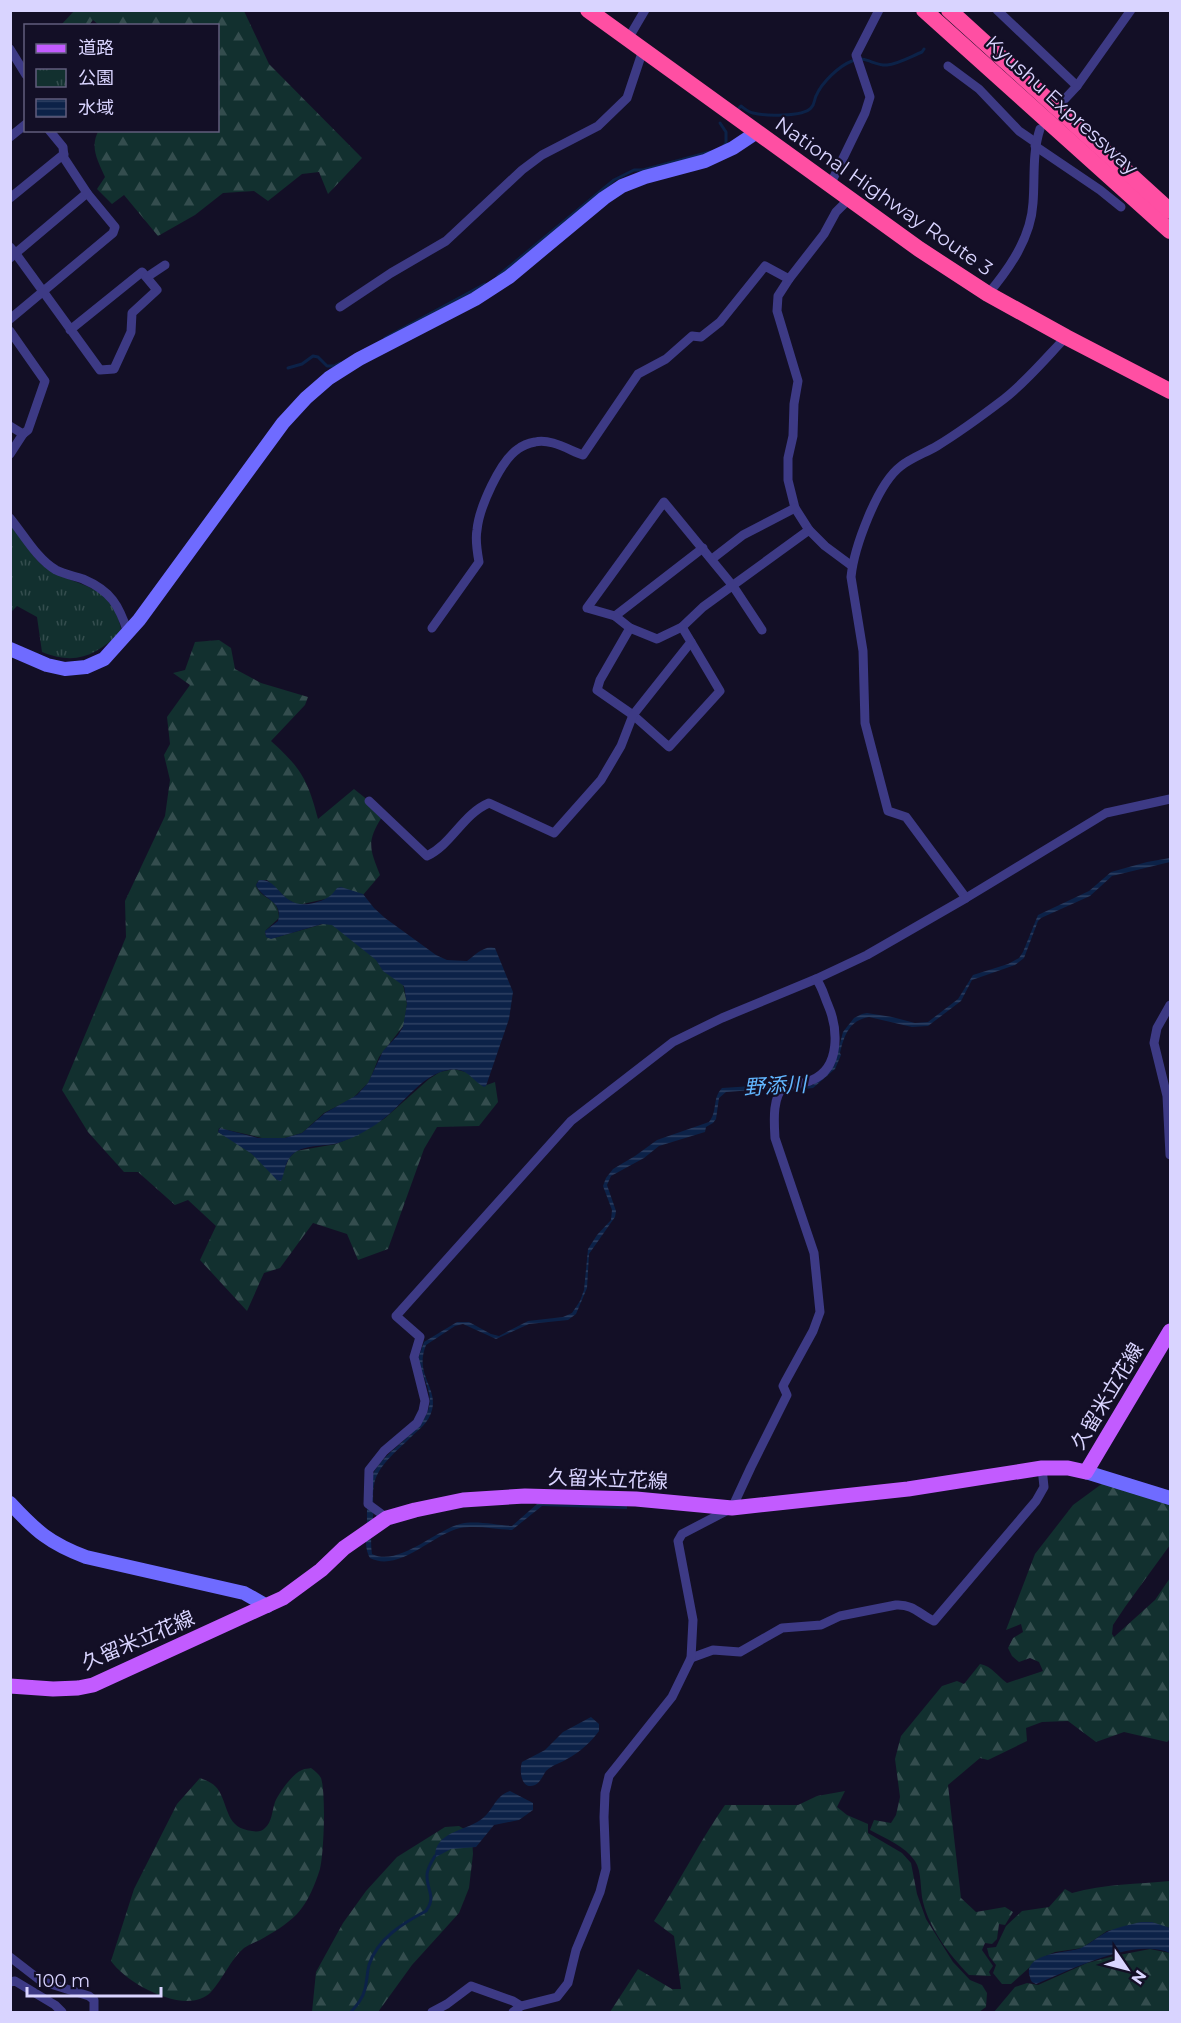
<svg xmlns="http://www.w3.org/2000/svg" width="1181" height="2023" font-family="Montserrat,'Noto Sans JP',sans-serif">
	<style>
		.forest { fill: url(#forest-firs) }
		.park { fill: url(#park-tufts) }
		.water { fill: url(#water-rules) }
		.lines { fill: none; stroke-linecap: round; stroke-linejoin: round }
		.stream { stroke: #0c2248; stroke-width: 3 }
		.street { stroke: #3d3a85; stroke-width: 9 }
		.secondary { stroke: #6f6bff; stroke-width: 14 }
		.primary { stroke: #c25bff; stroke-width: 15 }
		.highway { stroke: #ff4fa3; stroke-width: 16 }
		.labels { text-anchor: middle; stroke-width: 4.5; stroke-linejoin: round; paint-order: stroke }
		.street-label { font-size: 20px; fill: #d9d4ff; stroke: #130f26 }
		.water-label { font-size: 21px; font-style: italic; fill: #62b6ff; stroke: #130f26 }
	</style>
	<defs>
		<pattern id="forest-firs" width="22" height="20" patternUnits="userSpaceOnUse" patternTransform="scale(1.5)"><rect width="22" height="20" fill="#12302f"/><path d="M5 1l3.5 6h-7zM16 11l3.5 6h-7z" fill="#344d4e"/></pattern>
		<pattern id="park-tufts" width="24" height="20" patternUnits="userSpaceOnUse" patternTransform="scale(1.5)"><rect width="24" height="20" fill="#12302f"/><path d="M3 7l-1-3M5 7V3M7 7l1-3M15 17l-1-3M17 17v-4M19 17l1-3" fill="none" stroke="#344d4e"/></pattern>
		<pattern id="water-rules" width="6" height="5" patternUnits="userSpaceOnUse" patternTransform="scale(1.5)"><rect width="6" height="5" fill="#0c2248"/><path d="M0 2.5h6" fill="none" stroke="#2f4163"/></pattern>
	</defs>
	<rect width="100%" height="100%" fill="#130f26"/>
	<g class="forest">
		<path d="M74,11H244L269,64L362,158L328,194L319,172L302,174L268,201L254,191L223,193L195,215L158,236L124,195L112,204L97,189L105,177C98,161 89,147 99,130H218V26H100L93,20L89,25H61Z"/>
		<path d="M219,640L231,648L235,669L261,683L308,697L305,705L271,741C301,768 308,780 318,819L354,789L369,801L382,817C366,842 370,849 380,875L363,895L340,887L330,898L298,905L287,899L267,880L258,881L256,885C261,901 279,896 279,918L266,930L265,934L268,938H274L323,924H332L375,958L383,970L403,984L407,1004L404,1025L379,1057L369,1082L353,1098L324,1113L302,1133L281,1139L262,1138L219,1128L218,1132L239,1144L260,1160L280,1181L289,1158L296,1151L336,1144L348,1139L384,1119L429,1079L440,1072L454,1069L469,1073L484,1086L495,1082L498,1102L479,1126L437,1127L424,1149L388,1249L358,1260L347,1234L313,1223L280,1268L264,1273L247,1311L200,1260L216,1226L188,1200L175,1205L138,1172H124L88,1132L62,1090L126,937L125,901L165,816L170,780L164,755L170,744L167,717L190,685L173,673L185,670L195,642Z"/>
		<path d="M1103,1483L1170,1501V1545L1125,1607L1113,1625L1112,1634L1114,1637L1155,1600L1170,1578V1739L1167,1742L1124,1732L1096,1742L1068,1721L1042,1722L1026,1728L1027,1741L988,1760L980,1758L948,1785L961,1898L976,1912L1005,1907L1013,1912L1005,1925L999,1924L997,1939L992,1944L985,1943L982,1950L993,1966L989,1972L991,1976L969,1975C949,1954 930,1930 923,1902C920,1890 922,1871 915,1861C905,1846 886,1839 870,1830L874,1820L891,1823L896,1815L900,1797L895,1759L901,1736L942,1686L957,1681L964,1684L980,1664C993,1667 996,1675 1007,1683L1043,1671L1039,1662L1030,1658L1019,1662L1012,1656L1008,1648L1013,1638L1023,1632L1021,1624L1006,1630L1035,1554L1073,1505Z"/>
		<path d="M311,1768C315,1771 319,1774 321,1778C326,1793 324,1853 320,1869C315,1885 308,1902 297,1914C286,1925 274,1932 260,1940C255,1942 248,1945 244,1948C230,1960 223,1979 211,1992C187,2017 127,1984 111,1961L134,1889L177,1804L200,1778C208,1781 215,1784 219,1791C229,1808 226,1828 252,1831C257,1832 261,1832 265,1828C272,1822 272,1811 275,1802C279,1793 292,1774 302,1770C305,1768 308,1769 311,1768Z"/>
		<path d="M845,1791L837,1807L847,1815L868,1824V1833L902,1853L911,1863L917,1894L926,1919L953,1962L970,1980L982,1985L987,1993L986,2007L979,2012H610L638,1969L672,1989H681L674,1936L654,1921C679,1883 699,1842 725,1805H798L817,1796Z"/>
		<polygon points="459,1826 466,1830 472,1838 473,1854 469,1888 459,1913 412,1965 378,2012 312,2012 316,1972 343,1923 366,1891 397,1857 445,1827"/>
		<path d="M1170,1881V1928L1151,1923L1107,1931L1082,1948L1055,1952L1039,1959L1011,1984H1002L993,1973L996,1965L989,1956L987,1948L996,1947L1006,1926L1022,1911L1049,1907L1065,1889L1072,1893C1104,1884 1138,1884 1170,1881Z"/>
		<polygon points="1150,1949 1170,1953 1170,2012 994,2012 1015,1987 1027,1983 1038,1985 1087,1963 1114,1956"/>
	</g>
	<path class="park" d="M10,524C20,536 33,559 45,567C68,584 101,583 115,610C118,617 120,625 122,632C95,655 77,666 42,652L37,617L17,606L11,612Z"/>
	<g class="water">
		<path d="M1170,858V862L1112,876L1090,896L1041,918L1038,921L1024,958L1015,965L972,980L961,1001L928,1026L912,1027L869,1017C850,1020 844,1035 840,1053L841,1055L835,1069L813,1088L786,1091L767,1089L726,1092L719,1098L716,1119L713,1123L706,1127L705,1132L659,1146L644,1158L611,1176L607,1185L616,1211L615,1217L589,1254L587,1288L576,1314L568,1320L529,1324L496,1339L463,1324L455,1326L426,1345C414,1375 438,1387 432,1410C429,1423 418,1430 410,1438C397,1451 377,1466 374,1485C372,1495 374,1507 373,1517C372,1529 370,1542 372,1554C398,1567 434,1531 460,1524C475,1520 496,1525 512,1526L537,1504L627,1506V1509L542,1506L512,1530C496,1529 476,1525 460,1528C433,1534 399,1573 370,1558C364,1548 366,1532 367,1521C367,1508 367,1492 371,1479C380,1451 423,1435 429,1407C433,1393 422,1376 419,1362V1356L424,1342L457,1322H469L491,1334L499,1336L528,1321L563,1317L572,1313L580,1301L584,1290L588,1249L597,1235L611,1220L612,1210L603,1186L606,1178L613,1169L635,1156L657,1140L709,1122C718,1111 712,1098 722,1088L769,1085L787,1087L813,1085L834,1066L843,1032L854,1018L862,1014L867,1013L892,1017L915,1023L928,1022L958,999L973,975L1008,964L1019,958L1023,952L1038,915L1089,891L1111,872L1147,862Z"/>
		<path d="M259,880C281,878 280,911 314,903C325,900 331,897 337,888L341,887L363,894L374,908L385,918L436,955L447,960L467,961C475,955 484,945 495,948L513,992L509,1019L486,1086L484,1087C470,1079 468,1067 448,1070C424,1074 405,1101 387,1116C374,1127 355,1138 338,1143C323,1147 301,1144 291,1156C284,1164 285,1173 281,1181L277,1180L252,1154L218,1132L220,1128L258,1138H285L302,1133L325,1113L357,1095L368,1083L383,1051L398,1035L403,1027L407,1004L404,986L383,971L376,960L332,925L322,924L271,939L266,937L265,931L278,921C284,900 262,900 256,885Z"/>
		<path d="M591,1717L599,1724V1731C592,1741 579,1753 567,1759C561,1763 552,1765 546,1771C543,1775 540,1783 535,1785C521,1791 519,1770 522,1762L545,1750L563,1732Z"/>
		<path d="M510,1791L533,1803V1810L519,1820L494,1825L476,1847L451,1849L436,1857L435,1854C438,1830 468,1831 483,1818C494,1809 495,1796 510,1791Z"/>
		<path d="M1141,1922H1152L1170,1928V1953C1134,1937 1071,1970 1036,1984C1032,1982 1031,1982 1030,1977C1022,1952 1069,1953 1081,1948C1090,1944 1097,1937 1105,1933C1116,1927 1129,1925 1141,1922Z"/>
	</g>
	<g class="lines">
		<g class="stream">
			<path d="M739,108L741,106C745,109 748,112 753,113C764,116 803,117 811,108C815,104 814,100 816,96C822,82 839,66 852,61C865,55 874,66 887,65C898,64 912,56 922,52L924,49"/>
			<polyline points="720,123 726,132 726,144 724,145"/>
			<polyline points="498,276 614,180 634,170 643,170 710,152"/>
			<polyline points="385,338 485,284"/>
			<polyline points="288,368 302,364 313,356 318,357 327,366 334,366 340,363"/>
			<path d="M351,2012C357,2005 363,1998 365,1989C367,1981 367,1973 369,1965C377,1939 403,1923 426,1911C437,1896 426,1890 427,1874C428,1867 432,1861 435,1856"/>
		</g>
		<g class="street">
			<polyline points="997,10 1077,86"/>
			<polyline points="628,39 645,10"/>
			<polyline points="10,49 26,75"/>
			<polyline points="948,66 979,89 1019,131 1035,142"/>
			<polyline points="1063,101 1077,86 1131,10"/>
			<polyline points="10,137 26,124"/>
			<polyline points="1035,146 1100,190 1121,207"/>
			<polyline points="830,185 865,113 870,97 856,55 879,10"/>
			<polyline points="10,198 64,154"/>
			<polyline points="10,247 16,254 100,370 114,369 131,332 132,313 157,290 142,272 70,330"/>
			<polyline points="10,258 87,193"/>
			<polyline points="147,277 165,265"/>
			<polyline points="789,279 778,296 777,311 798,381 794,404 793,436 788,458 788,480 795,508 809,530"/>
			<path d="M988,294C1009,269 1031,238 1033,203C1035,178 1032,153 1040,129"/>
			<polyline points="340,307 391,273 446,241 522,170 542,155 598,126 627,98 643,50"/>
			<polyline points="10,319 113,233 115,227 87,193 64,158 63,147 49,130"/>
			<polyline points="10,331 45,381 28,430 23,434 10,426"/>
			<polyline points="10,454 23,434"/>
			<path d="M10,518C24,535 37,559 56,570C64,574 74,576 83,579C111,591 119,605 128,633"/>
			<polyline points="712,559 743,535 795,508"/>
			<polyline points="615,616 703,548"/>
			<path d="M432,628L479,562C477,551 475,540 477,530C479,508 500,461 518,449C522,446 530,443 535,442C550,438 569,450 583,455L638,374L666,359L692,336L701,337L720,322L765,266L789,279L824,234L836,212L849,199"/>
			<polyline points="630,628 600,680 597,690 633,715 669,747 720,691 691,642"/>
			<polyline points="762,630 733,586 664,502 587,608 615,616 630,628 657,639 682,627 703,607 809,530 825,546 852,566"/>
			<path d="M369,801L427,856C452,844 463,814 489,803L554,833L601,780L621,746L633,715L691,642L682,627"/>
			<path d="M966,898L906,817L888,811L865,723L863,651L851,577C854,548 877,484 901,466C911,458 925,453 937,446C960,432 983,415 1004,399C1027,381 1046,358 1066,337"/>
			<polyline points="1170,1005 1157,1028 1154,1043 1167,1096 1170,1155"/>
			<polyline points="387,1518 368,1504 369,1470 384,1451 417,1423 423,1411 425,1401 414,1357 420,1337 396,1316 571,1121 673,1042 722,1018 816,979 867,955 966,898 1106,813 1170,799"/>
			<path d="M691,1658L713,1650L740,1652L782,1628L821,1625L840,1616L896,1605C914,1604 920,1615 934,1621L1036,1501L1044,1487L1042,1468"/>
			<polyline points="10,1957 41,1981 89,1996 94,2000 94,2012"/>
			<polyline points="10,1982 15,1981 55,2005 62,2012"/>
			<polyline points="432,2012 447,2004 471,1986 513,2001 521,2006"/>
			<path d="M513,2012L521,2006L557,1997L568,1983L576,1950L600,1892L606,1869L604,1817L605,1793L609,1776L672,1697L691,1658L693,1620L678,1541L682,1534L732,1508L751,1467L787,1395L783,1386L785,1382L813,1331L820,1312L814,1253L775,1138C774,1121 772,1097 785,1085C794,1084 804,1084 812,1080C841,1068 838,1028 828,1005C824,996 822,986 816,979"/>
		</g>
		<g class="secondary">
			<polyline points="10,649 47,665 65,669 86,667 104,659 139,620 283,423 306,398 329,378 359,359 475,299 509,277 604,198 622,186 645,177 705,161 733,148 757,132"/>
			<polyline points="1086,1472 1170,1498"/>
			<path d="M10,1503C36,1531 49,1543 86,1557L244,1593L267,1606"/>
		</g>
		<polyline class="primary" points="10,1686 53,1689 78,1688 93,1685 283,1598 321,1570 344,1548 387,1518 415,1510 463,1500 525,1496 636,1499 732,1508 908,1489 1042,1468 1068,1468 1086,1472 1170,1331"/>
		<g class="highway">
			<polyline points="588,10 919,249 988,294 1066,337 1170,391"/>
			<polyline points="924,10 1170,231"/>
			<polyline points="949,10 1170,211"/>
		</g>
	</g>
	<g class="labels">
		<g class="street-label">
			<text transform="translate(1062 105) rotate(42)" y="7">Kyushu Expressway</text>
			<text transform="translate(884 196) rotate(35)" y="7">National Highway Route 3</text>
			<text transform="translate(1107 1396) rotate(-59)" y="7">久留米立花線</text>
			<text transform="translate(608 1479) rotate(2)" y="7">久留米立花線</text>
			<text transform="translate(138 1640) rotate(-23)" y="7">久留米立花線</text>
		</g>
		<g class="water-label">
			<text transform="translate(775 1086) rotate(-3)" y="7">野添川</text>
		</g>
	</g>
	<rect width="1181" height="2023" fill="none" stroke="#d9d4ff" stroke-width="24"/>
	<rect x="24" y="24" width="195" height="108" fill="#130f26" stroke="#625e7d" stroke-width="1.5"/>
	<rect x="36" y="44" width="30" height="9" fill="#c25bff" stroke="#625e7d" stroke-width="1.5"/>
	<text x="78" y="54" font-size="18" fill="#d9d4ff">道路</text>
	<rect x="36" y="69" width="30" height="18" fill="url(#park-tufts)" stroke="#625e7d" stroke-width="1.5"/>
	<text x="78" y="84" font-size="18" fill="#d9d4ff">公園</text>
	<rect x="36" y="99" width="30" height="18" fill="url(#water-rules)" stroke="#625e7d" stroke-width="1.5"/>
	<text x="78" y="114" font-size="18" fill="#d9d4ff">水域</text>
	<g transform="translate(1127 1969) rotate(125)" stroke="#130f26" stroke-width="4.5" paint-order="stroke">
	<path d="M0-4.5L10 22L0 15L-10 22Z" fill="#d9d4ff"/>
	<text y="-9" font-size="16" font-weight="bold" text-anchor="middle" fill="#d9d4ff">N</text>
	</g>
	<path d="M27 1987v9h134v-9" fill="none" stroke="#d9d4ff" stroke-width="3"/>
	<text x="36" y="1987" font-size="18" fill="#d9d4ff" stroke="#130f26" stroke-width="4.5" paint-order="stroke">100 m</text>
</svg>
